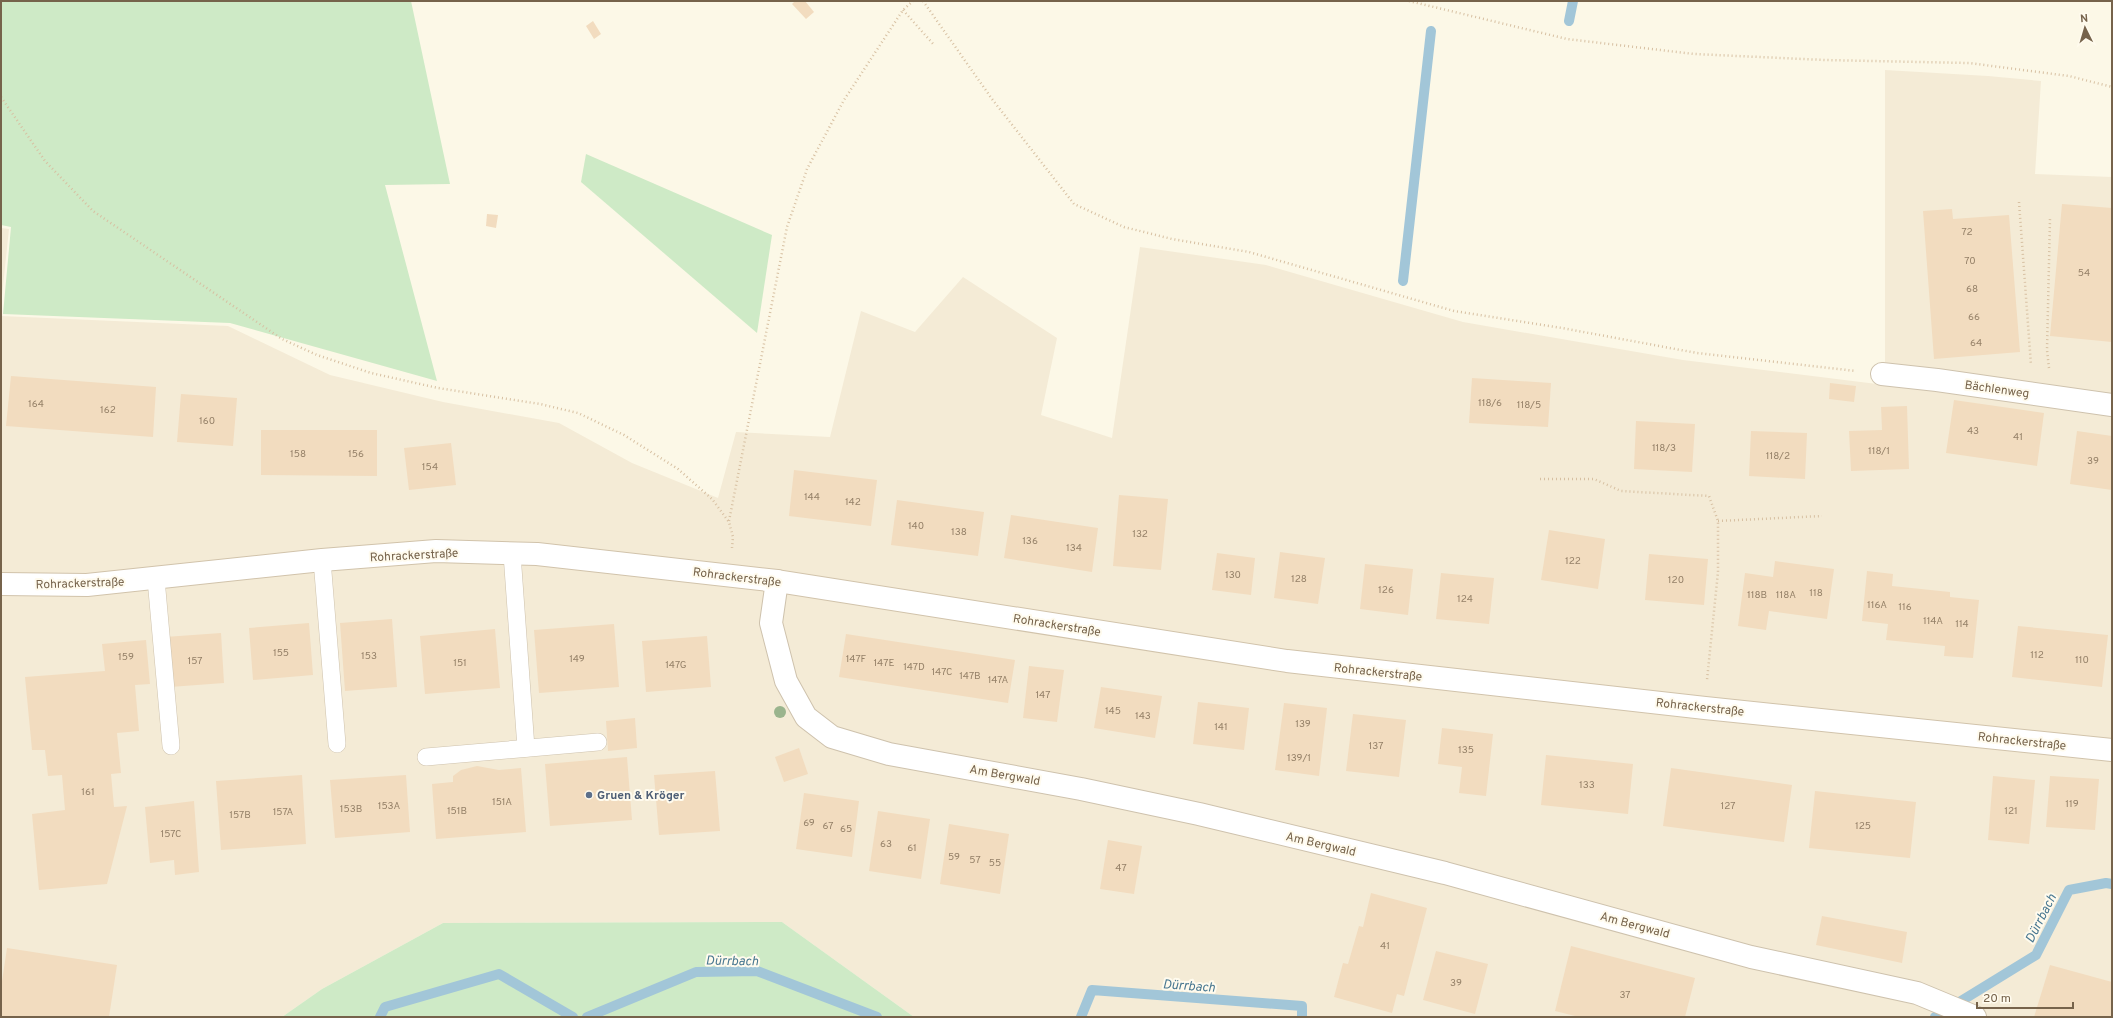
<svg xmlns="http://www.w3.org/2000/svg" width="2113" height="1018" font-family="Overpass,sans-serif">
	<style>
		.residential { fill: #f4ebd6 }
		.green { fill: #ceeac6 }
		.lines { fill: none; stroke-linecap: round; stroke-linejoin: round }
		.stream { stroke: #a2c6d8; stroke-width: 10 }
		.building { fill: #f2dcbf }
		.lane-casing { stroke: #cec2ad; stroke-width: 18 }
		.street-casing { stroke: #cec2ad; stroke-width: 24 }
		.secondary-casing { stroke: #d1c3ab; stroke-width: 24 }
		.path { stroke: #d7c0a2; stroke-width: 2.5; stroke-dasharray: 1 3; stroke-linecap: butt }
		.lane { stroke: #fff; stroke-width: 17 }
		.street { stroke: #fff; stroke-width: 22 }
		.secondary { stroke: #fff; stroke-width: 22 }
		.tree { fill: #9ab48d }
		.service-dot { fill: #5c6f8a; stroke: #fffbee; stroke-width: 1.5 }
		.labels { text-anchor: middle; stroke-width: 4; stroke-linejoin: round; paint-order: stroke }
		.number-label { font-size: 10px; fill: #958168 }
		.street-label { font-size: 12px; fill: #76634b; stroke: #fffbee }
		.service-label { font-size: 12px; font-weight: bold; fill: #4e5e75; stroke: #fffbee; text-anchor: start }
		.water-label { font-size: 13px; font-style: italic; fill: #487790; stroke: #fffbee }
	</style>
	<rect width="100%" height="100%" fill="#fcf8e7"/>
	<g class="residential">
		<polygon points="1885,70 1988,76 2041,81 2035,174 2112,177 2112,1017 914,1017 782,922 443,923 322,989 282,1017 1,1017 1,316 228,326 330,375 443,402 559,423 632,463 718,498 736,432 830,437 861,311 915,332 963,277 1057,338 1041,415 1112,438 1140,247 1266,265 1463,322 1683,360 1885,385"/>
		<polygon points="1,228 9,229 1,305"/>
	</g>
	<g class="green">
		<polygon points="1,1 411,1 450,184 385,185 437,381 230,323 3,314 11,227 1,225"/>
		<polygon points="586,154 772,235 757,333 581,182"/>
		<polygon points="782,922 914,1017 282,1017 322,989 443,923"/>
	</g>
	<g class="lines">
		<g class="stream">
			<polyline points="1569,21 1573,1"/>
			<polyline points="1403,281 1431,31"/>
			<polyline points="380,1017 385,1007 499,974 573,1017"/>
			<polyline points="587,1017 696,972 757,971 877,1017"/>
			<polyline points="1081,1017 1092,990 1302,1006 1302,1017"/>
			<polyline points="1935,1017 2036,955 2069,890 2106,883 2112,884"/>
		</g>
	</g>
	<g class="building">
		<polygon points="795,1 805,1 814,12 806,19 792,4"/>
		<polygon points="593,21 601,34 594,39 586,26"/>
		<polygon points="2062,204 2112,208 2112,342 2050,336"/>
		<polygon points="1952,209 1953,219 2009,215 2020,352 1934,359 1923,211"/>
		<polygon points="487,214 498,215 496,228 486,226"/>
		<polygon points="11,376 156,387 153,437 6,426"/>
		<polygon points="1472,378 1551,383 1548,427 1469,423"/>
		<polygon points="1830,383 1856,386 1854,402 1829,399"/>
		<polygon points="181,394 237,398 233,446 177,442"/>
		<polygon points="1954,400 2044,413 2037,466 1946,453"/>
		<polygon points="1907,406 1909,469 1851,471 1849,431 1882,430 1881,407"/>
		<polygon points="1636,421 1695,424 1692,472 1634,469"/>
		<polygon points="261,430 377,430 377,476 261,475"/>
		<polygon points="1751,431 1807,433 1805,479 1749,476"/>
		<polygon points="2077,431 2112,436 2112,490 2070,484"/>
		<polygon points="451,443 456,485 409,490 404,448"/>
		<polygon points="794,470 877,480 871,526 789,516"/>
		<polygon points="1119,495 1168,499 1161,570 1113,566"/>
		<polygon points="897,500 984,512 978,556 891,545"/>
		<polygon points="1011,515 1098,528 1092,572 1004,558"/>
		<polygon points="1549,530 1605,539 1598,589 1541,580"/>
		<polygon points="1280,552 1325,558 1318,604 1274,598"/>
		<polygon points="1217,553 1255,558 1251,595 1212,590"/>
		<polygon points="1649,554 1708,559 1704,605 1645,600"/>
		<polygon points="1775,561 1834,569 1827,619 1769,611 1766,630 1738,626 1745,573 1773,577"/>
		<polygon points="1365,564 1413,569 1408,615 1360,609"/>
		<polygon points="1867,571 1893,574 1892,586 1950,592 1950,597 1979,600 1973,658 1944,656 1945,646 1886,640 1888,624 1862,621"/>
		<polygon points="1441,573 1494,578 1489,624 1436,619"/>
		<polygon points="392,619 397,687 345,691 340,623"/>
		<polygon points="309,623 313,675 253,680 249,628"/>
		<polygon points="614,624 619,687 539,693 534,630"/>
		<polygon points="2018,626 2108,635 2102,687 2012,677"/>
		<polygon points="495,629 500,688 425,694 420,636"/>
		<polygon points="221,633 224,683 170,687 165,637"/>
		<polygon points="846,634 1015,660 1008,703 839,677"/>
		<polygon points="707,636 711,687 646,692 642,641"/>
		<polygon points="146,640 150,684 135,685 139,731 117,733 121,773 111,774 114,807 127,806 107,884 39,890 32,814 65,810 62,775 48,776 45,750 32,750 25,677 105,671 102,644"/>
		<polygon points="1029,666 1064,670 1057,722 1023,718"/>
		<polygon points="1101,687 1162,696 1155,738 1094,728"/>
		<polygon points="1198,702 1249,708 1244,750 1193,744"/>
		<polygon points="1284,703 1327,708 1319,776 1275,770"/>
		<polygon points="1353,714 1406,720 1399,777 1346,771"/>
		<polygon points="635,718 637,748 608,751 606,721"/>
		<polygon points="1442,728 1493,734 1486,796 1459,793 1462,767 1438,764"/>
		<polygon points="799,748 808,774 784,782 775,757"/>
		<polygon points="1546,755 1633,764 1628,814 1541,805"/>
		<polygon points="627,757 632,820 550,826 545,764"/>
		<polygon points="477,766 499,770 521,768 526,832 436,839 432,784 453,782 453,776 461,770"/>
		<polygon points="1671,768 1792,785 1784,842 1663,826"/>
		<polygon points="715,771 720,831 659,835 654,775"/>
		<polygon points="302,775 306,844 221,850 216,781"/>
		<polygon points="406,775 410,832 335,838 330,780"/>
		<polygon points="1993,776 2035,780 2029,844 1988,840"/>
		<polygon points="2050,776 2099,779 2095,830 2046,827"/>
		<polygon points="1815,791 1916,802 1910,858 1809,848"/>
		<polygon points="804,793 859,801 852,857 796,849"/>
		<polygon points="194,801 199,872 175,875 174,860 150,863 145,807"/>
		<polygon points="878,811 930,819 921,879 869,871"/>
		<polygon points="949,824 1009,834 1000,894 940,884"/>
		<polygon points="1108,840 1142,846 1134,894 1100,889"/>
		<polygon points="1371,893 1427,908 1404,996 1397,994 1392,1013 1334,997 1343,963 1348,964 1359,926 1363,927"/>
		<polygon points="1822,916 1907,932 1902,963 1816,945"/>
		<polygon points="1571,946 1695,978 1685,1017 1579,1017 1555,1011"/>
		<polygon points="7,948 117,965 109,1017 1,1017 1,988"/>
		<polygon points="1436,951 1488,964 1475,1014 1423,1000"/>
		<polygon points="2050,965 2112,982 2112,1017 2034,1017"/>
	</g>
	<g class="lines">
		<g class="lane-casing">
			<g id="lane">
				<polyline points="512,554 526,748"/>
				<polyline points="322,560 337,744"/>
				<polyline points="156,579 171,746"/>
				<polyline points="426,757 598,742"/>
			</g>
		</g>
		<g class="street-casing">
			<g id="street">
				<polyline points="1882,374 1937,380 2112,405"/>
				<polyline points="777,581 771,623 786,681 806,717 832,737 889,754 1081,789 1199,814 1445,873 1751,957 1917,993 1975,1017"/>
			</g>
		</g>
		<g class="secondary-casing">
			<polyline id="secondary" points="1,584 87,585 322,560 436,551 537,554 777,581 1287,661 1705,708 2112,750"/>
		</g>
		<g class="path">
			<polyline points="923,1 992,99 1074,204 1124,227 1172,239 1249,252 1454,311 1562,328 1697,353 1856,371"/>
			<polyline points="1409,1 1567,39 1694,54 1825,60 1969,63 2069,76 2112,87"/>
			<polyline points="903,10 934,45"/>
			<polyline points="1,97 45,161 93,211 282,339 317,355 371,373 438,388 540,404 578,413 624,435 678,469 712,499 729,522 733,537 732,548"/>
			<polyline points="2019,202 2031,365"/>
			<polyline points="2049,368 2047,350 2050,219"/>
			<polyline points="1540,479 1594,479 1621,491 1709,496 1718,521 1718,572 1707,680"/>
			<polyline points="729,521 787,227 807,169 844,100 903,10 913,1"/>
			<polyline points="1718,521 1822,516"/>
		</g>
		<use href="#lane" class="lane"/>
		<use href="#street" class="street"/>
		<use href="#secondary" class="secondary"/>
	</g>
	<circle class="tree" cx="780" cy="712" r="6"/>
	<circle class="service-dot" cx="589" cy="795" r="4"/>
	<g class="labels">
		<g class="number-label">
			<text x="1967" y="235">72</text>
			<text x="1970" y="264">70</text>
			<text x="2084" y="276">54</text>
			<text x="1972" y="292">68</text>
			<text x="1974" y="320">66</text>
			<text x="1976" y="346">64</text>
			<text x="1490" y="406">118/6</text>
			<text x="36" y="407">164</text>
			<text x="1529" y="408">118/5</text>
			<text x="108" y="413">162</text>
			<text x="207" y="424">160</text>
			<text x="1973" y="434">43</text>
			<text x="2018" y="440">41</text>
			<text x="1664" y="451">118/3</text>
			<text x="1879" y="454">118/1</text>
			<text x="298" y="457">158</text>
			<text x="356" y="457">156</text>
			<text x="1778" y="459">118/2</text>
			<text x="2093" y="464">39</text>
			<text x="430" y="470">154</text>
			<text x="812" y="500">144</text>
			<text x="853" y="505">142</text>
			<text x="916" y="529">140</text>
			<text x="959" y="535">138</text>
			<text x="1140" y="537">132</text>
			<text x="1030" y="544">136</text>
			<text x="1074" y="551">134</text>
			<text x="1573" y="564">122</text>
			<text x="1233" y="578">130</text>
			<text x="1299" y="582">128</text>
			<text x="1676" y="583">120</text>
			<text x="1386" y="593">126</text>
			<text x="1816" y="596">118</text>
			<text x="1757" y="598">118B</text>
			<text x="1786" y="598">118A</text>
			<text x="1465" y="602">124</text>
			<text x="1877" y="608">116A</text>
			<text x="1905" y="610">116</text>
			<text x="1933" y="624">114A</text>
			<text x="1962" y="627">114</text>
			<text x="281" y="656">155</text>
			<text x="2037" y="658">112</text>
			<text x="369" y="659">153</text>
			<text x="126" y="660">159</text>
			<text x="577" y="662">149</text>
			<text x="856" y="662">147F</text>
			<text x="2082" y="663">110</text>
			<text x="195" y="664">157</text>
			<text x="460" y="666">151</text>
			<text x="884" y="666">147E</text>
			<text x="676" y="668">147G</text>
			<text x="914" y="670">147D</text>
			<text x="942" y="675">147C</text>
			<text x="970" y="679">147B</text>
			<text x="998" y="683">147A</text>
			<text x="1043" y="698">147</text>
			<text x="1113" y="714">145</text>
			<text x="1143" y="719">143</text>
			<text x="1303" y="727">139</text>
			<text x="1221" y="730">141</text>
			<text x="1376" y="749">137</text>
			<text x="1466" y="753">135</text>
			<text x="1299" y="761">139/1</text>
			<text x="1587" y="788">133</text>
			<text x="88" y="795">161</text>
			<text x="502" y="805">151A</text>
			<text x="2072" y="807">119</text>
			<text x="389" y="809">153A</text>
			<text x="1728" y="809">127</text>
			<text x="351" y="812">153B</text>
			<text x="457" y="814">151B</text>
			<text x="2011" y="814">121</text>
			<text x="283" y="815">157A</text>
			<text x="240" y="818">157B</text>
			<text x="809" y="826">69</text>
			<text x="828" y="829">67</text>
			<text x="1863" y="829">125</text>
			<text x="846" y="832">65</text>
			<text x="171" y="837">157C</text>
			<text x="886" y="847">63</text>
			<text x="912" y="851">61</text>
			<text x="954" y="860">59</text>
			<text x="975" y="863">57</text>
			<text x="995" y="866">55</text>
			<text x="1121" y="871">47</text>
			<text x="1385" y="949">41</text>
			<text x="1456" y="986">39</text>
			<text x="1625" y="998">37</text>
		</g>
		<g class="street-label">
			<text transform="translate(1997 389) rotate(8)" y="4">Bächlenweg</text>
			<text transform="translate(414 555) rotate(-3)" y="4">Rohrackerstraße</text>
			<text transform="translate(737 577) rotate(7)" y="4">Rohrackerstraße</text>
			<text transform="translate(80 583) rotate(-2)" y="4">Rohrackerstraße</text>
			<text transform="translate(1057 625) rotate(9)" y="4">Rohrackerstraße</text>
			<text transform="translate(1378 672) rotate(6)" y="4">Rohrackerstraße</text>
			<text transform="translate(1700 707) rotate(6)" y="4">Rohrackerstraße</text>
			<text transform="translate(2022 741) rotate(6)" y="4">Rohrackerstraße</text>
			<text transform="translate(1005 775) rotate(10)" y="4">Am Bergwald</text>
			<text transform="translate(1321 844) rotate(13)" y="4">Am Bergwald</text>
			<text transform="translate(1635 925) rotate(15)" y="4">Am Bergwald</text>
		</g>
		<g class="service-label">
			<text x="597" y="799">Gruen &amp; Kröger</text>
		</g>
		<g class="water-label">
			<text transform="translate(2040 918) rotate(-63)" y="5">Dürrbach</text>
			<text transform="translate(732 960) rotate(1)" y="5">Dürrbach</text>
			<text transform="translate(1189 985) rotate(4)" y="5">Dürrbach</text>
		</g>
	</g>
	<rect width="2113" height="1018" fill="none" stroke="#76634b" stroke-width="4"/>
	<g transform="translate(2085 28) rotate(355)" stroke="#fffbee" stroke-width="3" paint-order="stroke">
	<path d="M0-3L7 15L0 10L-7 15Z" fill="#76634b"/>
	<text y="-6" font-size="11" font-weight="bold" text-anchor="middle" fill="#76634b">N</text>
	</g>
	<path d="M1977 1002v6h96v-6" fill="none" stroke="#76634b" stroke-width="2"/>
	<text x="1983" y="1002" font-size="12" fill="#76634b" stroke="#fffbee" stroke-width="3" paint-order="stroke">20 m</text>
</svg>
